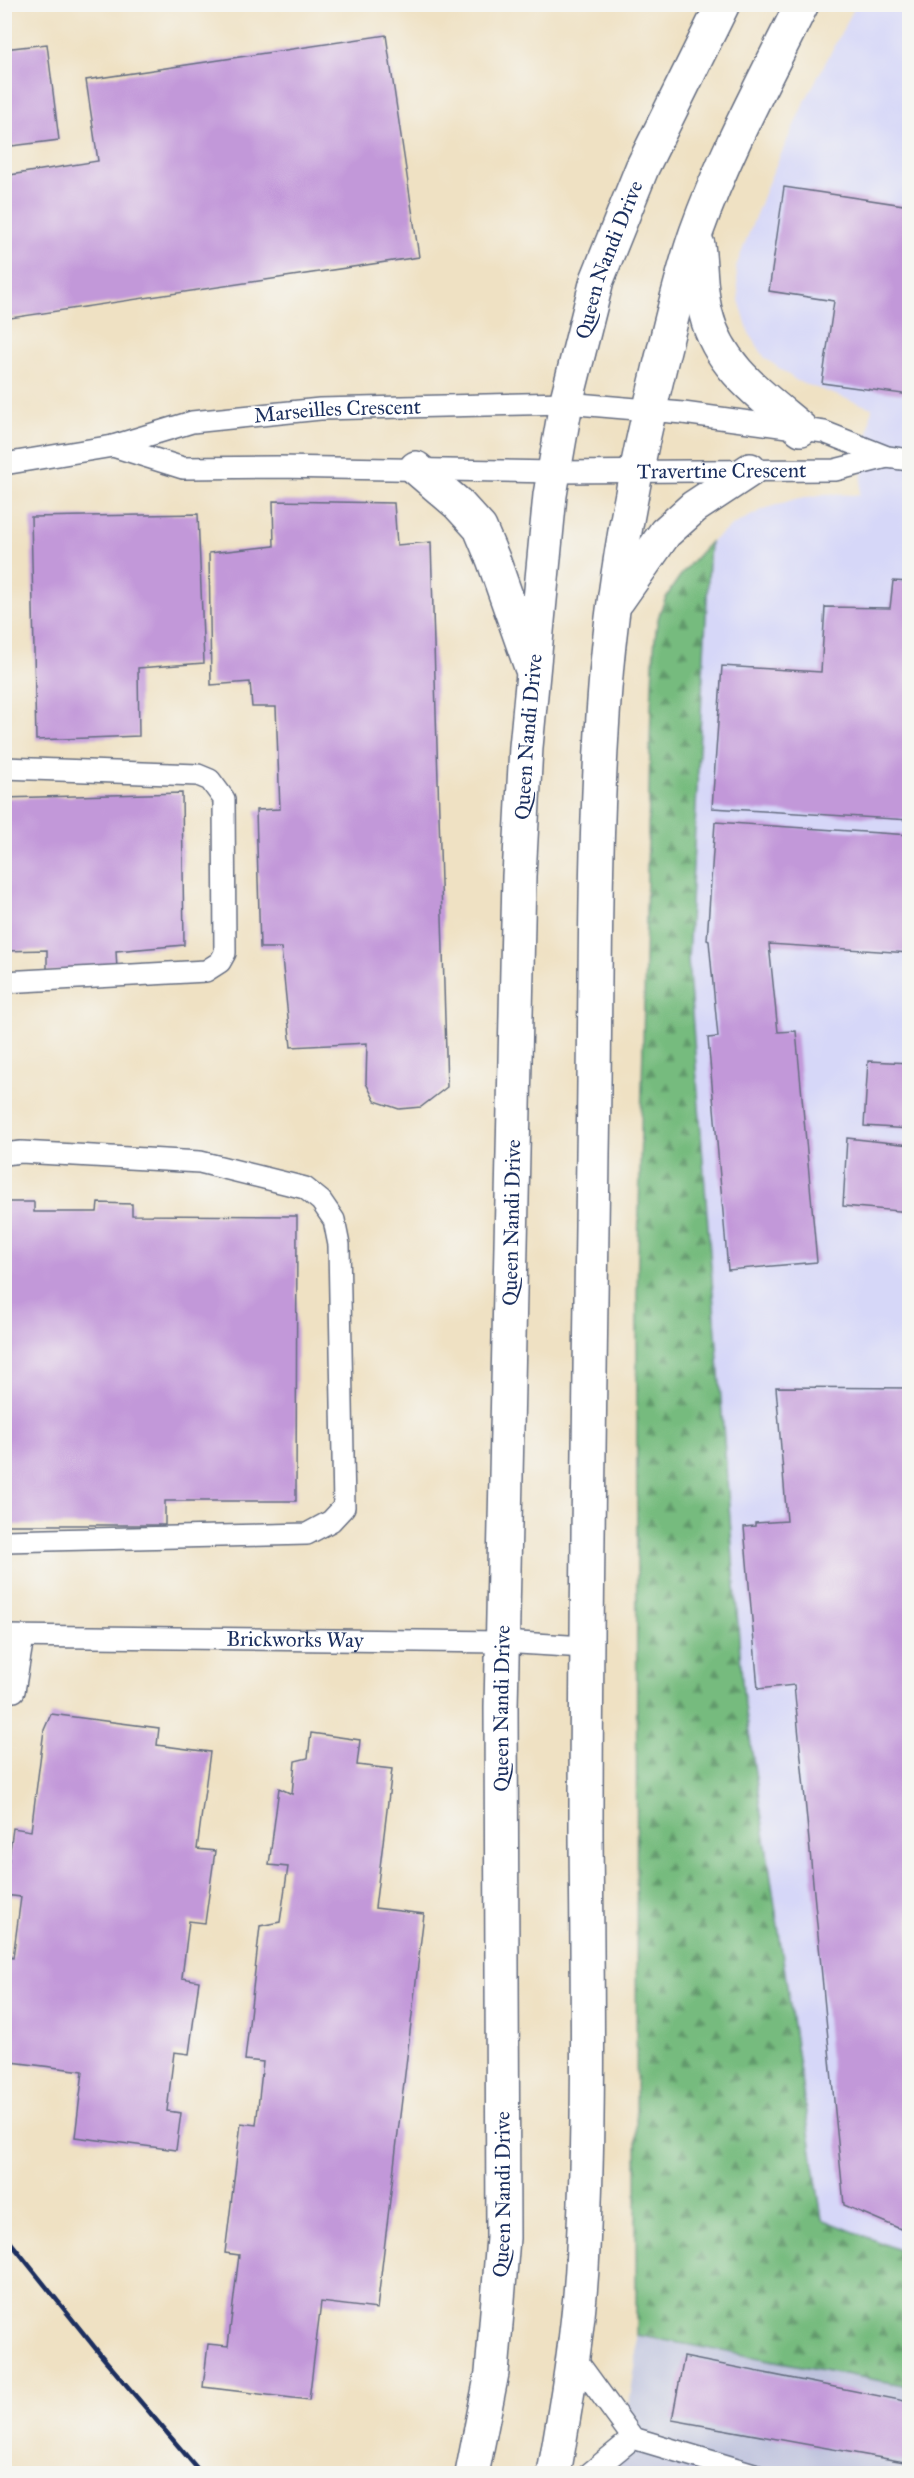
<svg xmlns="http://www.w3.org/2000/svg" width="914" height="2478" font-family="'IM FELL Great Primer',serif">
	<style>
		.built { fill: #d6d7f8 }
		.industrial { fill: #bec2dd }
		.forest { fill: url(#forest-firs); stroke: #48756e; stroke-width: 1.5 }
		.building { fill: #c298d9 }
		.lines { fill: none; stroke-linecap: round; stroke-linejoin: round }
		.lane-casing { stroke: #656d81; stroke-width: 24 }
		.secondary-casing { stroke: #656d81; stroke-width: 36 }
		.lane { stroke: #fff; stroke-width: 21 }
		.secondary { stroke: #fff; stroke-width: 33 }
		.rail { stroke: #1b2f5e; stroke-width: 4.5 }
		.labels { text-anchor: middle; stroke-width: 4.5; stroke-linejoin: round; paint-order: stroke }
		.street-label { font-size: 21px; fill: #1b2f5e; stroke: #f6f6f2 }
	</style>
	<defs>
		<pattern id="forest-firs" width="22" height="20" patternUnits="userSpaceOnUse" patternTransform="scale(1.5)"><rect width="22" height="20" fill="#76bb7e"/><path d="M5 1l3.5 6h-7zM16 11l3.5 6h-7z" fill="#60986a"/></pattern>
	</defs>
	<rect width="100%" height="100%" fill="#f6f6f2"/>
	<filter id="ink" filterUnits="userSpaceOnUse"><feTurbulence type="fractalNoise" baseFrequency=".0167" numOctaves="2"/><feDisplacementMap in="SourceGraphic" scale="12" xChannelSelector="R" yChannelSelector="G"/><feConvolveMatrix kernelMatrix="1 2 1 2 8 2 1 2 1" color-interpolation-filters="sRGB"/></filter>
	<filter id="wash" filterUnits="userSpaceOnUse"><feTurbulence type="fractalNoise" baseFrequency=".008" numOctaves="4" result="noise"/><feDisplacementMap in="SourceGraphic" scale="24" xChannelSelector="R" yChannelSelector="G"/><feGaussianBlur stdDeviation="1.35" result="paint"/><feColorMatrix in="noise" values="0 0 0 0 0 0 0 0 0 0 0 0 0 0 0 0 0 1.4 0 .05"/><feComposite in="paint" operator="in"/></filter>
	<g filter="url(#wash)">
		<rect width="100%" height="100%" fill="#efe1c3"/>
		<polygon class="built" points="856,5 909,5 909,2254 822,2219 743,1692 688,960 710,542 735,524 764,509 795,499 826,494 859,495 872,408 797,381 765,358 749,333 739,300 736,267 768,183 805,101"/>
		<polygon class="industrial" points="636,2335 909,2386 909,2473 618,2474 636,2362"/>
		<path class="forest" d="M710,542L688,960L743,1692L822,2219L909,2254V2386L636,2335L637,1295L651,707C653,679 652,646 658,619C664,591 691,562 710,542Z"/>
		<g id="blocks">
			<g class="building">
				<polygon points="386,35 419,257 4,319 4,176 98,161 86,80"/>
				<polygon points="47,44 59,140 4,147 4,49"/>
				<polygon points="784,187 910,206 910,395 822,383 834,301 769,291"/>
				<polygon points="273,501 394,503 397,545 431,542 447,1087 421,1107 399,1109 375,1101 366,1083 367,1043 291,1047 281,948 260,948 256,810 280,809 276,707 252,707 250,682 211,685 209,553 274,546"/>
				<polygon points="198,514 204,663 138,668 139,736 36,740 31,517"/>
				<polygon points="893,581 910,582 910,820 712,808 722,666 821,672 825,607 890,608"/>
				<polygon points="182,793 184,945 116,951 117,969 47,972 47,950 4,951 4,798"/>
				<polygon points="715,822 910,835 910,953 769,944 778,1032 796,1031 817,1262 728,1270 708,1038 718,1037 709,941 707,940"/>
				<polygon points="868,1061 910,1063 910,1129 864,1126"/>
				<polygon points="847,1138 910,1145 910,1212 843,1206"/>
				<polygon points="4,1202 34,1202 34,1212 97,1212 98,1203 132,1204 132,1215 297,1216 296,1501 165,1501 165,1525 4,1525"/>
				<polygon points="776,1387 910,1388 910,2233 844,2205 794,1685 758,1689 744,1527 755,1526 755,1523 787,1521"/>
				<polygon points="51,1714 159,1728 157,1745 210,1752 197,1849 215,1851 205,1923 189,1921 182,1978 199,1981 189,2054 174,2052 167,2111 181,2113 176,2150 75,2137 83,2071 4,2061 4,1957 13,1958 21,1897 4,1895 13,1828 31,1831 44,1730"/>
				<polygon points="311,1733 360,1740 357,1765 392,1769 375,1908 424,1914 377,2309 321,2302 309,2400 203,2387 208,2344 228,2346 239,2255 225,2253 241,2123 256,2125 263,2062 245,2060 260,1926 280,1922 288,1867 269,1865 279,1788 292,1794 295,1761 308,1758"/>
				<polygon points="684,2357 910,2402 910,2463 672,2420"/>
			</g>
		</g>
	</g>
	<g filter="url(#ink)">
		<use href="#blocks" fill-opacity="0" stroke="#656d81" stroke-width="1.5"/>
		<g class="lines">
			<g class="lane-casing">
				<g id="lane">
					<path id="s1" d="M113,446L183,468L277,467L555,472L835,470L887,457"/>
					<path id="s2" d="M4,464L113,446L192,422L320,409L566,403L683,413L824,432L887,457L910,460"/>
					<polyline points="4,768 198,775 210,780 224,799 225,953 220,962 206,971 4,982"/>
					<polyline points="4,1154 21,1152 200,1162 305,1188 321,1201 334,1220 339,1245 344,1507 331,1521 307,1534 4,1541"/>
					<path id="s3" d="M4,1636L502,1642L585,1647"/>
					<polyline points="14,1691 23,1637"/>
					<polyline points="574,2357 633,2438 754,2474"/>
					<polyline points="589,2474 633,2438"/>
				</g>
			</g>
			<g class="secondary-casing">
				<g id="secondary">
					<path d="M698,245C701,267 700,292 706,314C719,367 762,396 801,429"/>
					<polyline points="416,468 458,504 480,528 493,559 531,667"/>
					<polyline points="618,600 665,533 694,507 750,470"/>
					<path id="s4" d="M472,2474L492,2373L503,2238L501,1707L519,876L526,747L550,495L566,403L597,280L642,168L723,4"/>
					<path d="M554,2474C567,2399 580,2325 583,2249C590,2111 587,1972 586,1834C586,1607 590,1381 593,1154C596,999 593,843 605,688C613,580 634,472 660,366C671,322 681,276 696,233C724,154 765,79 802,4"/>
				</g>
			</g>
			<use href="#lane" class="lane"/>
			<use href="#secondary" class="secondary"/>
			<polyline class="rail" points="4,2234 100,2354 202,2474"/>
		</g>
	</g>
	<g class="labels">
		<g class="street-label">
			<text dy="7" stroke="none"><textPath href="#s4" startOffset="2226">Queen Nandi Drive</textPath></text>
			<text dy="7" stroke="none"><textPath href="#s2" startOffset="339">Marseilles Crescent</textPath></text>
			<text dy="7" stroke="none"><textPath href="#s1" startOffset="612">Travertine Crescent</textPath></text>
			<text dy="7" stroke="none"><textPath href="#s4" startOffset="1740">Queen Nandi Drive</textPath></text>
			<text dy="7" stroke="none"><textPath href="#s4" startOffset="1254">Queen Nandi Drive</textPath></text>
			<text dy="7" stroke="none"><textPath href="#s3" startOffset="291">Brickworks Way</textPath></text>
			<text dy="7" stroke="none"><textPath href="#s4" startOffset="768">Queen Nandi Drive</textPath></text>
			<text dy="7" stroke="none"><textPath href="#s4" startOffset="282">Queen Nandi Drive</textPath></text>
		</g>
	</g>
	<rect width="914" height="2478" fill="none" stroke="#f6f6f2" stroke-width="24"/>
</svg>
